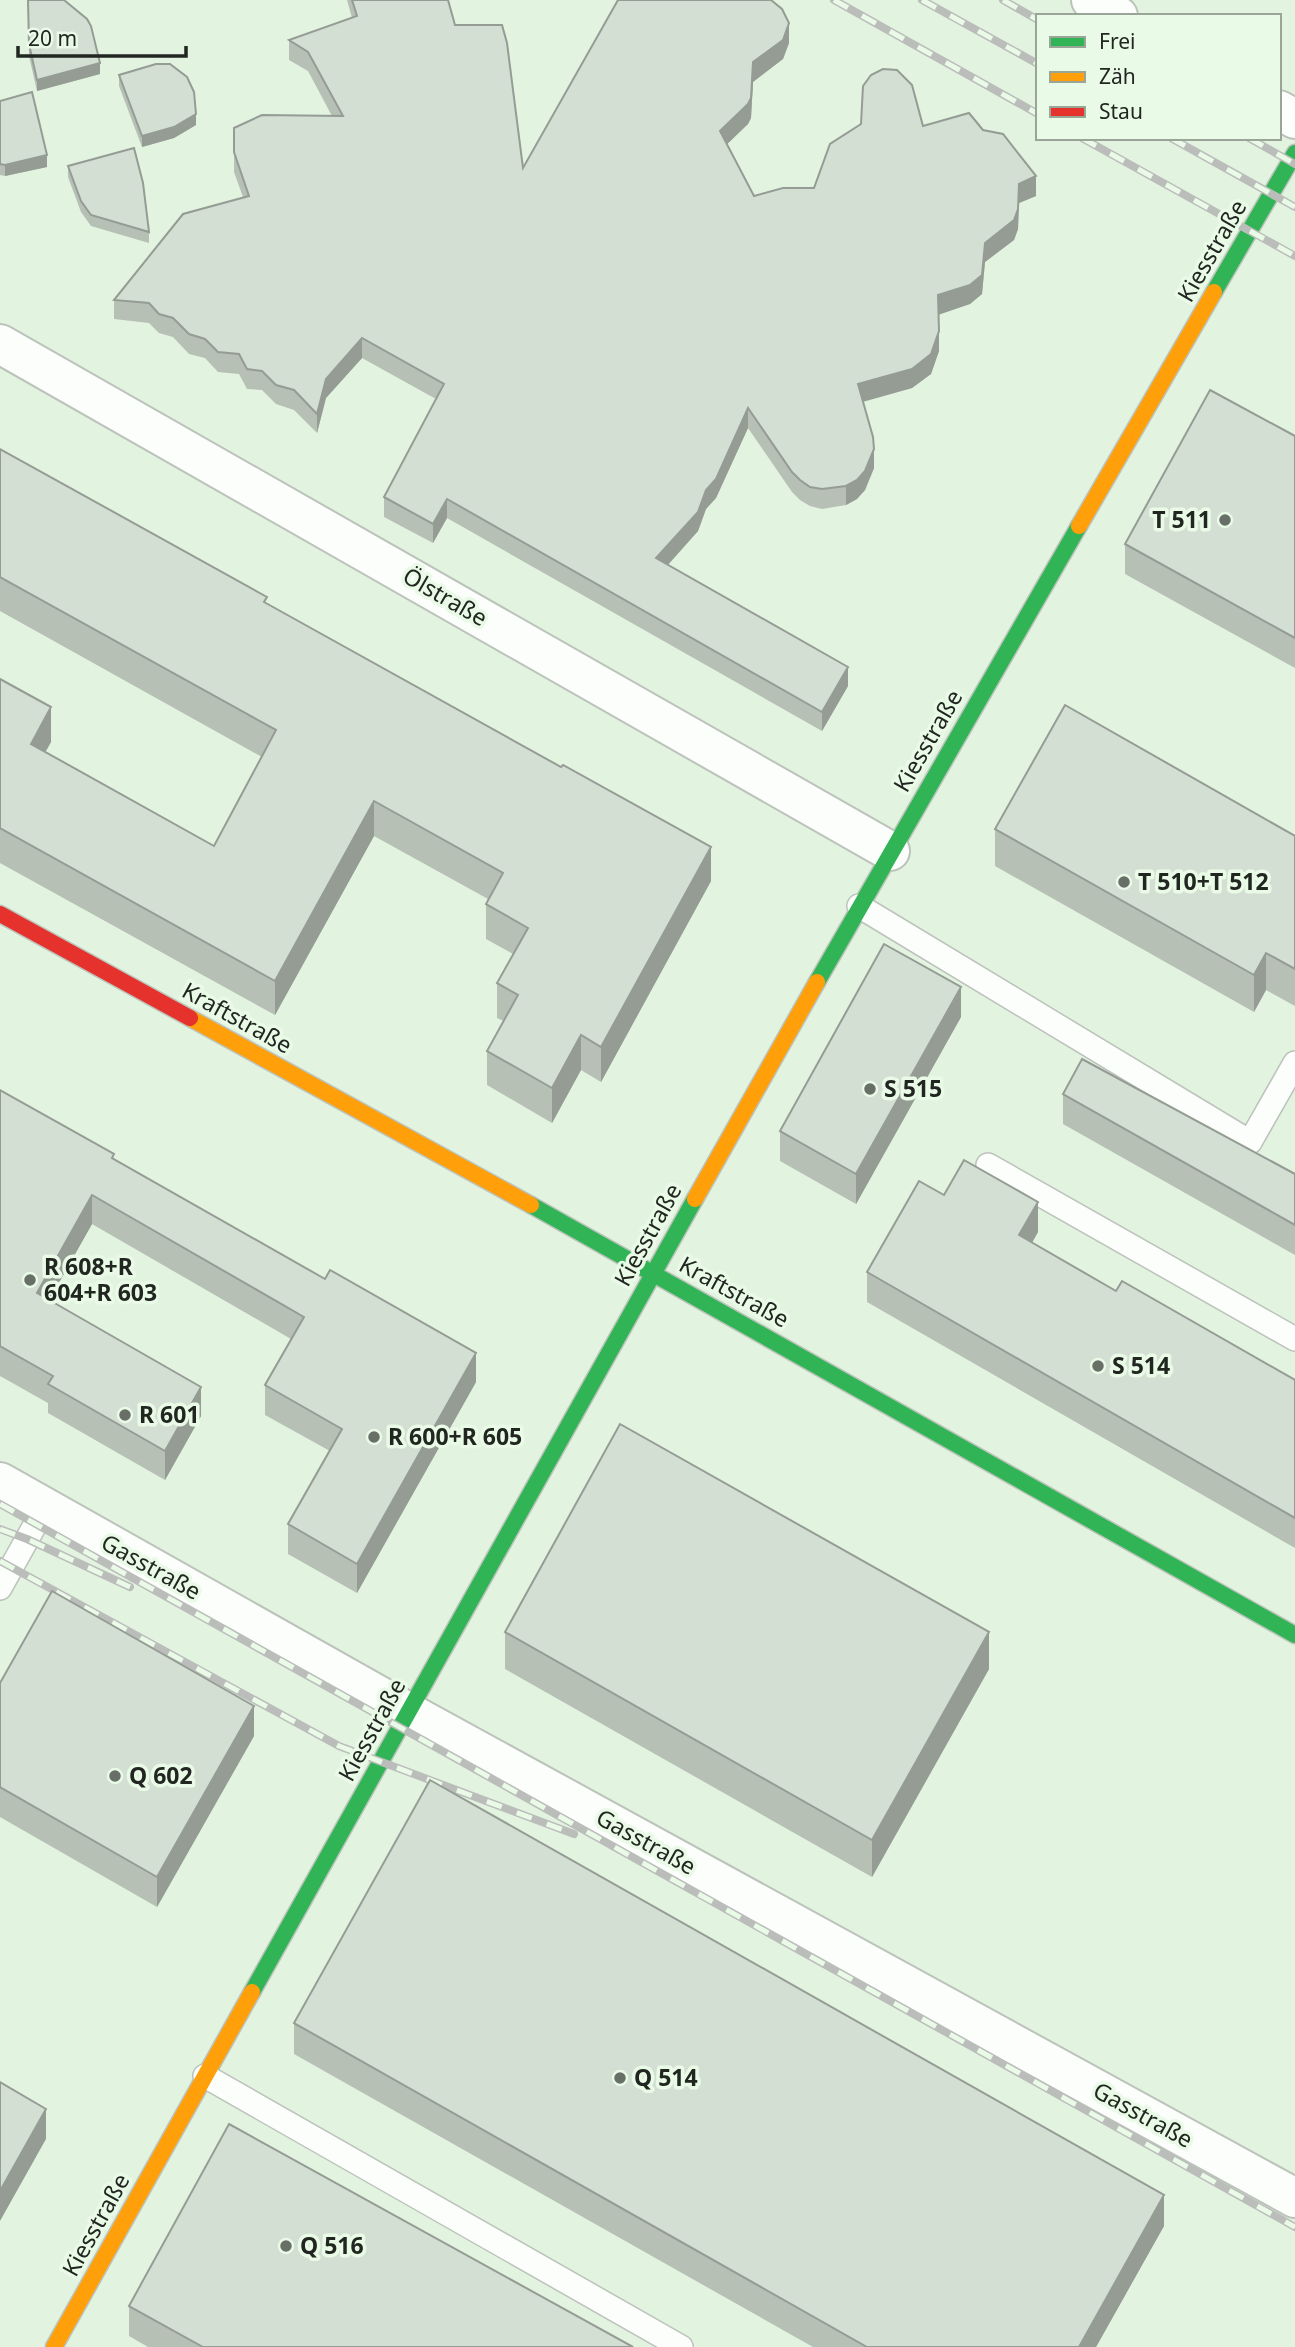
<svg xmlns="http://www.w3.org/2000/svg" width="1295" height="2347" font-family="'Noto Sans',sans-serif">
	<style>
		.built { fill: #e2f3e0; fill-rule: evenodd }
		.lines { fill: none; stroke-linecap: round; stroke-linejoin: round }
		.lane-casing { stroke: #bcc3bb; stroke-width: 26 }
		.street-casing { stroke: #bcc3bb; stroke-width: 42 }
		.fast-casing { stroke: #bcc3bb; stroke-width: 19 }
		.slow-casing { stroke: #bcc3bb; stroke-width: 19 }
		.jam-casing { stroke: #bcc3bb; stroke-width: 19 }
		.lane { stroke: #fcfefc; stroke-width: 23 }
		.street { stroke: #fcfefc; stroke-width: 38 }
		.fast { stroke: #30b455; stroke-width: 16 }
		.slow { stroke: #ff9f0a; stroke-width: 16 }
		.jam { stroke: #e5322d; stroke-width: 16 }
		.rail-casing { stroke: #bbbdbb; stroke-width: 8 }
		.rail { stroke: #e9fae7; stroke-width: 5; stroke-dasharray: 16; stroke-linecap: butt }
		.wall { fill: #b6c0b5 }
		.shaded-wall { fill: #949c94 }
		.building { fill: #d4dfd3; stroke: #949c94; stroke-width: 2 }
		.poi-dot { fill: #686f67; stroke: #e9fae7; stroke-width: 2.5 }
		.labels { text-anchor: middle; stroke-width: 7; stroke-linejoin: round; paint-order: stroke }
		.street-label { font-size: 23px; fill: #212720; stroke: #e9fae7 }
		.poi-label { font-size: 23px; font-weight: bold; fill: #212720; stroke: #e9fae7; text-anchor: start }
	</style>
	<rect width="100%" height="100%" fill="#ecf6eb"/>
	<path class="built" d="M0,0H1295V2347H0ZM1038,16H1279V138H1038Z"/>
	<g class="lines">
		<g class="lane-casing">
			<g id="lane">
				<polyline points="859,906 1250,1142 1295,1063"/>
				<polyline points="988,1165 1295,1339"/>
				<polyline points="0,1588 45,1507"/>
				<polyline points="205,2076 681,2347"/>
			</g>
		</g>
		<g class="street-casing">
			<g id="street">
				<polyline points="1091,0 1118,16"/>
				<polyline points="1279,110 1295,119"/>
				<polyline points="0,344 890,851"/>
				<polyline points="0,1482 408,1712 1295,2198"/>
			</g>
		</g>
		<g class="fast-casing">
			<g id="fast">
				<polyline points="1214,292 1295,153"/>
				<polyline points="817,982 1079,526"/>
				<polyline points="531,1205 1295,1635"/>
				<polyline points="252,1992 695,1199"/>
			</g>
		</g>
		<g class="slow-casing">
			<g id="slow">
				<polyline points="1079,526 1214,292"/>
				<polyline points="190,1018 531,1205"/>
				<polyline points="695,1199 817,982"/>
				<polyline points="54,2347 252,1992"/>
			</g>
		</g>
		<g class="jam-casing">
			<polyline id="jam" points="0,914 190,1018"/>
		</g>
		<use href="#lane" class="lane"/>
		<use href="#street" class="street"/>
		<use href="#fast" class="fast"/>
		<use href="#slow" class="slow"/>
		<use href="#jam" class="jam"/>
		<g class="rail-casing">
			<g id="rail">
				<polyline points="834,0 1038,114"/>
				<polyline points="922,0 1038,64"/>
				<polyline points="1003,0 1038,20"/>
				<polyline points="1082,138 1295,256"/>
				<polyline points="1171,138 1295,207"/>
				<polyline points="1249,138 1295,164"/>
				<polyline points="0,1504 1295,2227"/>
				<polyline points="0,1529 27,1539 130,1587"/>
				<polyline points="0,1561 339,1746 574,1834"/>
			</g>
		</g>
		<use href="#rail" class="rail"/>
	</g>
	<g class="wall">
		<polygon points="28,0 100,74 37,91 29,56"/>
		<polygon points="347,0 448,0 455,25 523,168 789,43 783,59 753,82 751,118 748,124 727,144 754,196 814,188 923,126 1036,196 1019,203 1018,229 1014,240 985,262 982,294 970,304 938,314 939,351 931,374 912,388 863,402 874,468 865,490 857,499 846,505 822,509 810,506 800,500 792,492 748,428 716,498 706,509 698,531 668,565 848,686 822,731 447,518 433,543 384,517 384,497 436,399 362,358 326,398 317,433 294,410 276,404 262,390 247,389 239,374 218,372 205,358 189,354 173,337 159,333 149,323 114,319 114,300 243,197 234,172 234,128 332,116 308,71 289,60 289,40 352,18"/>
		<polygon points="119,75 196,125 174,138 142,147 119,86"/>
		<polygon points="0,101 47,167 5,176 0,175"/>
		<polygon points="68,166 149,232 149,243 91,226 81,212 68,177"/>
		<polygon points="1295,436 1295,668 1125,574 1125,544"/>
		<polygon points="0,449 267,604 711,881 601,1082 581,1070 552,1123 487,1085 487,1051 504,1021 497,1018 497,983 513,954 486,939 486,904 488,899 374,836 275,1015 0,863 0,679 51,742 45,752 214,846 262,757 0,611"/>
		<polygon points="995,829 1295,836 1295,1006 1266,990 1254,1012 995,866"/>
		<polygon points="961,1017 856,1204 780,1161 780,1131"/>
		<polygon points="0,1090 114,1159 476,1382 357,1593 288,1554 288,1524 330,1451 265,1415 265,1385 291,1339 92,1224 49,1300 201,1416 165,1480 48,1413 48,1403 0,1376"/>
		<polygon points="1063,1094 1295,1174 1295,1255 1063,1124"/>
		<polygon points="944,1195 1038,1232 1032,1243 1116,1291 1295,1380 1295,1548 867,1302 867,1272"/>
		<polygon points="505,1632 989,1669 872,1877 505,1669"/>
		<polygon points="0,1683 254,1736 157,1907 0,1817"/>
		<polygon points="294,2023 1164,2226 1096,2347 813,2347 294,2054"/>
		<polygon points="129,2306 633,2347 148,2347 129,2336"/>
	</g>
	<g class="shaded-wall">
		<polygon points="789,23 789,43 783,59 753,82 751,118 748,124 720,151 720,131 753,62"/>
		<polygon points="100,63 100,74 37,91 37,80"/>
		<polygon points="196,114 196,125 174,138 142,147 142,136"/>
		<polygon points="47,155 47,167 5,176 5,165"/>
		<polygon points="1036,176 1036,196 1019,203 1018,229 1014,240 985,262 982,294 970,304 938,315 938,295 985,243 1019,184"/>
		<polygon points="939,331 939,351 931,374 912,388 858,403 858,384"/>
		<polygon points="362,338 362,358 326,398 317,433 317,414 326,379"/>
		<polygon points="748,408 748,428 716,498 706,509 698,531 656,578 656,558 706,490"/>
		<polygon points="874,449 874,468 865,490 857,499 846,505 846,486"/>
		<polygon points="447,499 447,518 433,543 433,524"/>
		<polygon points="848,667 848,686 822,731 822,712"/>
		<polygon points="51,707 51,742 31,778 31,744"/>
		<polygon points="374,801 374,836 275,1015 275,981"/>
		<polygon points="711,847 711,881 601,1082 601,1047"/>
		<polygon points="1266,953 1266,990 1254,1012 1254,975"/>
		<polygon points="961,987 961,1017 856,1204 856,1174"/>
		<polygon points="581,1035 581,1070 552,1123 552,1088"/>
		<polygon points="92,1195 92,1224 37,1322 37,1293"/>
		<polygon points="1038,1202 1038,1232 1019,1265 1019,1235"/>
		<polygon points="476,1353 476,1382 357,1593 357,1564"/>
		<polygon points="201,1387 201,1416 165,1480 165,1451"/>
		<polygon points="989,1632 989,1669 872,1877 872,1840"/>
		<polygon points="254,1706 254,1736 157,1907 157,1877"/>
		<polygon points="46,2109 46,2139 0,2221 0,2191"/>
		<polygon points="1164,2195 1164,2226 1096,2347 1079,2347"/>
	</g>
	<g class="building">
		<polygon points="28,0 64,0 87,19 91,26 100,63 37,80 29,44"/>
		<polygon points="352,0 448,0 455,25 502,25 507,43 523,168 618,0 771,0 782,9 789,23 783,40 753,62 751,98 748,104 720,131 754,196 783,188 814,188 830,144 861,124 863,86 871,75 883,69 897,70 912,85 923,126 969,113 983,130 1003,134 1036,176 1019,184 1018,209 1014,220 985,243 982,275 970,285 938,295 939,331 931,354 912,369 858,384 873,437 874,449 865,471 857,480 846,486 822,489 810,487 800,480 792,472 748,408 716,479 706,490 698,512 656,558 848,667 822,712 447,499 433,524 384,497 444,384 362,338 326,379 317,414 294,390 276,385 262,371 247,369 239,354 218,352 205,339 189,334 173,318 159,314 149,303 114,300 183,214 249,196 234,152 234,128 262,115 343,116 308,52 289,40 357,16"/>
		<polygon points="156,64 170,64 187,77 194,92 196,114 174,127 142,136 119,75"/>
		<polygon points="32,92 47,155 5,165 0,164 0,101"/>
		<polygon points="134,148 143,183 149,232 91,215 81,201 68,166"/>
		<polygon points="1210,390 1295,436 1295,638 1125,544"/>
		<polygon points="0,449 267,597 264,602 561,767 563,765 711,847 601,1047 581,1035 552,1088 487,1051 518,995 497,983 528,928 486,904 503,873 374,801 275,981 0,828 0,679 51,707 31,744 214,846 276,730 0,577"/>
		<polygon points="1065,705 1295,836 1295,969 1266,953 1254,975 995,829"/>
		<polygon points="884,944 961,987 856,1174 780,1131"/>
		<polygon points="1082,1059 1295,1174 1295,1225 1063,1094"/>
		<polygon points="0,1090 114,1154 112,1158 325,1279 330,1270 476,1353 357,1564 288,1524 342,1429 265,1385 304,1317 92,1195 37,1293 201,1387 165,1451 48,1384 53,1376 0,1346"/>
		<polygon points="964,1160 1038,1202 1019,1235 1116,1291 1122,1281 1295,1380 1295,1518 867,1272 919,1181 944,1195"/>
		<polygon points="620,1424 989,1632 872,1840 505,1632"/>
		<polygon points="52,1591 254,1706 157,1877 0,1787 0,1683"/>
		<polygon points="430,1780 1164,2195 1079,2347 867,2347 294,2023"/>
		<polygon points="0,2082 46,2109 0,2191"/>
		<polygon points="229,2124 633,2347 203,2347 129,2306"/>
	</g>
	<g class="poi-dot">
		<circle cx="1225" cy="520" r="7"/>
		<circle cx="1124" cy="882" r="7"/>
		<circle cx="870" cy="1089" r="7"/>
		<circle cx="30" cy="1280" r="7"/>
		<circle cx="1098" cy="1366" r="7"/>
		<circle cx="125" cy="1415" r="7"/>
		<circle cx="374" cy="1437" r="7"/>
		<circle cx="115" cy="1776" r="7"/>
		<circle cx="620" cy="2078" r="7"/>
		<circle cx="286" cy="2246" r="7"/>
	</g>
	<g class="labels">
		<g class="street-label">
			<text transform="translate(1212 251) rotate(-60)" y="8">Kiesstraße</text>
			<text transform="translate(445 597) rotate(30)" y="8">Ölstraße</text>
			<text transform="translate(928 741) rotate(-60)" y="8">Kiesstraße</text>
			<text transform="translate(237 1018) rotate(29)" y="8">Kraftstraße</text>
			<text transform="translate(648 1235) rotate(-61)" y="8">Kiesstraße</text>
			<text transform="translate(734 1292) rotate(29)" y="8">Kraftstraße</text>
			<text transform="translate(151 1567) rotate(29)" y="8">Gasstraße</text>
			<text transform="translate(372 1730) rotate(-61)" y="8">Kiesstraße</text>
			<text transform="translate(646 1842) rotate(29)" y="8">Gasstraße</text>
			<text transform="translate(1143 2115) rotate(29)" y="8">Gasstraße</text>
			<text transform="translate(96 2225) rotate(-61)" y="8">Kiesstraße</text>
		</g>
		<g class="poi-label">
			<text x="1211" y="528" text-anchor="end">T 511</text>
			<text x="1138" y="890">T 510+T 512</text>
			<text x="884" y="1097">S 515</text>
			<text x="44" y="1275">R 608+R<tspan x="44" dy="26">604+R 603</tspan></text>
			<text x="1112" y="1374">S 514</text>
			<text x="139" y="1423">R 601</text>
			<text x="388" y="1445">R 600+R 605</text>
			<text x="129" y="1784">Q 602</text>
			<text x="634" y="2086">Q 514</text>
			<text x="300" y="2254">Q 516</text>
		</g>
	</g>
	<rect x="1036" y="14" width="245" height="126" fill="#e9fae7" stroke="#99a697" stroke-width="2"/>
	<rect x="1050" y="37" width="35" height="10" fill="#30b455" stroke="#99a697" stroke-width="2"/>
	<text x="1099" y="49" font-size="21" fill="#212720">Frei</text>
	<rect x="1050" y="72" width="35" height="10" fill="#ff9f0a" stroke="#99a697" stroke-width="2"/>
	<text x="1099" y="84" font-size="21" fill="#212720">Zäh</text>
	<rect x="1050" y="107" width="35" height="10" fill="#e5322d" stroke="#99a697" stroke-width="2"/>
	<text x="1099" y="119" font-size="21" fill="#212720">Stau</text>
	<path d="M18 46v10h168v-10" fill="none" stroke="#212720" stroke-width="3.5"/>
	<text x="28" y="46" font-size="21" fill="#212720" stroke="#e9fae7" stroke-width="5" paint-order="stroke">20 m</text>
</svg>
